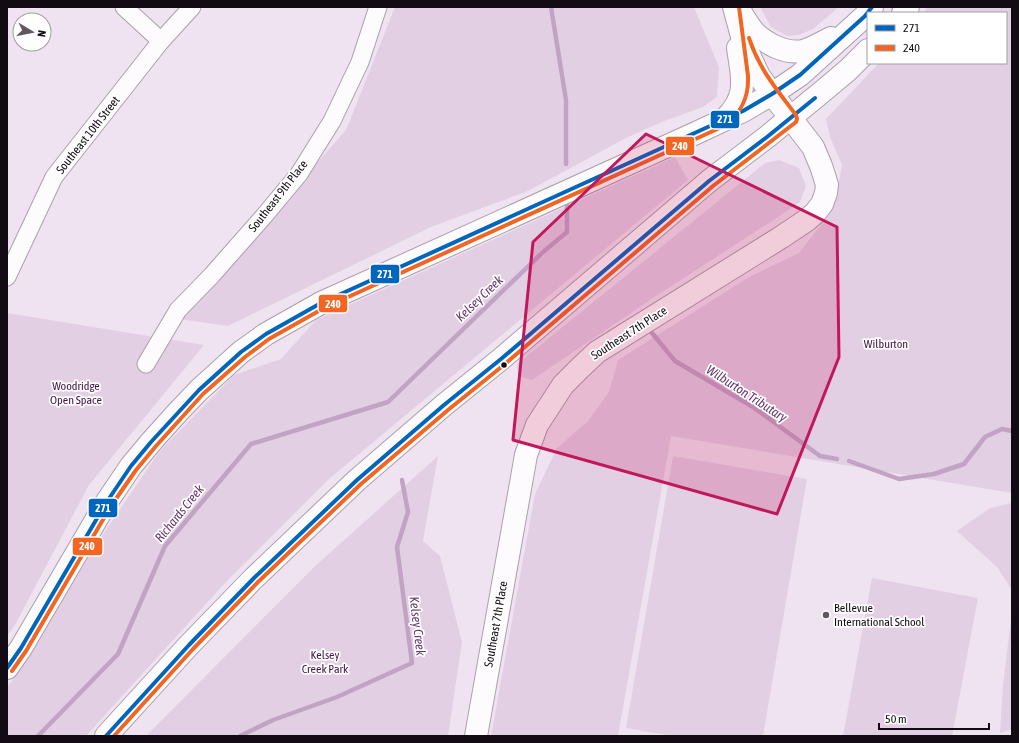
<svg xmlns="http://www.w3.org/2000/svg" width="1019" height="743" font-family="'Asap Condensed',sans-serif">
	<style>
		.green { fill: #e3cfe4 }
		.lines { fill: none; stroke-linecap: round; stroke-linejoin: round }
		.stream { stroke: #c1a3c4; stroke-width: 4.5 }
		.street-casing { stroke: #aa9fab; stroke-width: 19 }
		.secondary-casing { stroke: #aa9fab; stroke-width: 24 }
		.street { stroke: #fdfbfd; stroke-width: 17 }
		.secondary { stroke: #fdfbfd; stroke-width: 22 }
		.bus-1-casing { stroke: #fff; stroke-width: 7 }
		.bus-2-casing { stroke: #fff; stroke-width: 7 }
		.bus-1 { stroke: #0065bd; stroke-width: 4 }
		.bus-2 { stroke: #f26522; stroke-width: 4 }
		.marked { fill: #c2185b; fill-opacity: 0.2; stroke: #c2185b; stroke-width: 3; stroke-linejoin: round }
		.bus-dot { fill: #130b14; stroke: #fff; stroke-width: 1.5 }
		.poi-dot { fill: #605761; stroke: #fff; stroke-width: 1.5 }
		.labels { text-anchor: middle; stroke-width: 3.5; stroke-linejoin: round; paint-order: stroke }
		.street-label { font-size: 12px; fill: #130b14; stroke: #fff }
		.park-label { font-size: 12px; fill: #431448; stroke: #fff }
		.poi-label { font-size: 12px; fill: #130b14; stroke: #fff; text-anchor: start }
		.water-label { font-size: 13px; font-style: italic; fill: #633468; stroke: #fff }
		.line-badge { stroke: #fff; stroke-width: 1.5 }
		.badge-label { font-size: 11px; text-anchor: middle; font-weight: bold; fill: #fff }
	</style>
	<rect width="100%" height="100%" fill="#f0e3f1"/>
	<g class="green">
		<polygon points="395,7 694,7 719,67 717,97 703,107 664,121 626,138 528,191 431,227 228,326 179,319 346,130"/>
		<polygon points="760,7 839,7 813,29 799,35 787,36 771,27"/>
		<polygon points="927,7 1012,7 1012,493 671,436 618,736 491,736 535,494 557,448 588,421 609,392 618,360 749,277 799,253 820,226 835,203 842,165 830,137 826,119 879,63 1006,63 1006,13 924,13"/>
		<polygon points="675,157 688,180 329,479 224,584 86,736 7,736 7,687 12,681 97,543 159,452 234,375 281,359 316,320"/>
		<polygon points="779,160 799,168 806,186 800,202 775,219 656,296 532,380 518,376 517,364 765,163"/>
		<polygon points="7,313 204,345 89,485 16,623 7,636"/>
		<polygon points="438,456 423,541 440,556 462,642 448,736 146,736 314,567"/>
		<polygon points="673,456 807,479 763,736 673,736 626,728"/>
		<polygon points="1012,503 1012,590 997,567 957,531 990,508"/>
		<polygon points="872,578 978,598 952,736 843,736"/>
		<polygon points="1012,611 1012,729 1000,733 1003,685"/>
	</g>
	<g class="lines">
		<g class="stream">
			<polyline points="551,7 566,100 566,164"/>
			<polyline points="652,333 675,361 753,407 820,456 837,459"/>
			<polyline points="849,461 899,479 934,474 964,464 985,437 1002,429 1012,431"/>
			<polyline points="38,736 118,654 165,546 251,444 388,402 543,252 567,232 567,204"/>
			<polyline points="240,736 273,720 337,697 412,663 397,547 408,512 402,480"/>
		</g>
		<g class="street-casing">
			<g id="street">
				<polyline points="124,7 161,41"/>
				<polyline points="7,277 54,177 161,41 192,7"/>
				<polyline points="146,364 178,310 212,275 264,216 299,174 332,121 360,62 378,7"/>
			</g>
		</g>
		<g class="secondary-casing">
			<g id="secondary">
				<path d="M739,10C744,17 749,27 755,33C767,44 785,54 803,51C811,49 823,42 831,38"/>
				<polyline points="903,13 908,7"/>
				<path d="M726,118C749,95 742,77 738,48"/>
				<polyline points="7,668 21,648 106,503 131,466 151,442 177,413 199,390 241,352 266,334 321,303 696,133 743,111 772,94 800,75 865,16 872,7"/>
				<polyline points="106,736 189,645 254,578 357,480 444,405 501,359 709,181 767,137 823,91 848,70 868,50"/>
				<polyline points="476,736 526,455 537,425 563,385 580,368 597,352 780,238 807,220 815,213 822,204 826,193 827,185 824,175 821,166 813,147 772,94 759,76 744,44 734,7"/>
			</g>
		</g>
		<use href="#street" class="street"/>
		<use href="#secondary" class="secondary"/>
		<g class="bus-1-casing">
			<g id="bus-1">
				<polyline points="7,668 21,648 106,503 131,466 151,442 199,390 241,352 266,334 321,303 743,111 772,94 800,75 865,16 872,7"/>
				<polyline points="106,736 189,645 254,578 357,480 444,405 501,359 709,181 767,137 815,98"/>
			</g>
		</g>
		<g class="bus-2-casing">
			<g id="bus-2">
				<path d="M12,671L26,651L111,506L136,470L156,446L203,394L245,357L269,339L324,308L724,126C741,114 749,96 748,76L739,7"/>
				<path d="M114,736L193,649L258,582L361,484L448,410L505,364L713,186L796,122L797,119L796,115C777,90 759,69 749,38"/>
			</g>
		</g>
		<use href="#bus-1" class="bus-1"/>
		<use href="#bus-2" class="bus-2"/>
	</g>
	<path class="marked" d="M646,134L837,227L839,357L777,514L513,440L533,242Z"/>
	<circle class="bus-dot" cx="504" cy="365" r="3.5"/>
	<circle class="poi-dot" cx="826" cy="615" r="4"/>
	<g class="labels">
		<g class="street-label">
			<text transform="translate(88 135) rotate(-52)" y="4">Southeast 10th Street</text>
			<text transform="translate(278 196) rotate(-52)" y="4">Southeast 9th Place</text>
			<text transform="translate(629 333) rotate(-33)" y="4">Southeast 7th Place</text>
			<text transform="translate(496 624) rotate(-80)" y="4">Southeast 7th Place</text>
		</g>
		<g class="park-label">
			<text x="886" y="348">Wilburton</text>
			<text x="76" y="390">Woodridge<tspan x="76" dy="14">Open Space</tspan></text>
			<text x="325" y="659">Kelsey<tspan x="325" dy="14">Creek Park</tspan></text>
		</g>
		<g class="poi-label">
			<text x="834" y="612">Bellevue<tspan x="834" dy="14">International School</tspan></text>
		</g>
		<g class="water-label">
			<text transform="translate(479 298) rotate(-44)" y="5">Kelsey Creek</text>
			<text transform="translate(747 393) rotate(33)" y="5">Wilburton Tributary</text>
			<text transform="translate(179 513) rotate(-51)" y="5">Richards Creek</text>
			<text transform="translate(418 626) rotate(83)" y="5">Kelsey Creek</text>
		</g>
	</g>
	<g class="line-badge">
		<rect x="710" y="110" width="30" height="19" rx="4" fill="#0065bd"/>
		<rect x="665" y="136" width="30" height="20" rx="4" fill="#f26522"/>
		<rect x="370" y="264" width="30" height="20" rx="4" fill="#0065bd"/>
		<rect x="318" y="294" width="30" height="19" rx="4" fill="#f26522"/>
		<rect x="88" y="498" width="30" height="20" rx="4" fill="#0065bd"/>
		<rect x="72" y="537" width="31" height="19" rx="4" fill="#f26522"/>
	</g>
	<g class="badge-label">
		<text x="725" y="123">271</text>
		<text x="680" y="150">240</text>
		<text x="385" y="278">271</text>
		<text x="333" y="308">240</text>
		<text x="103" y="512">271</text>
		<text x="87" y="550">240</text>
	</g>
	<rect width="1019" height="743" fill="none" stroke="#130b14" stroke-width="16"/>
	<rect x="867" y="12" width="140" height="52" fill="#ffffff" stroke="#a19da1"/>
	<rect x="875" y="25" width="20" height="6" fill="#0065bd" stroke="#a19da1"/>
	<text x="903" y="32" font-size="12" fill="#130b14">271</text>
	<rect x="875" y="45" width="20" height="6" fill="#f26522" stroke="#a19da1"/>
	<text x="903" y="52" font-size="12" fill="#130b14">240</text>
	<g transform="translate(32 32) rotate(100)"><circle r="19" fill="#ffffff" stroke="#a19da1"/>
	<path d="M0-3L7 15L0 10L-7 15Z" fill="#605761"/>
	<text y="-6" font-size="11" font-weight="bold" text-anchor="middle" fill="#130b14">N</text>
	</g>
	<path d="M879 723v6h110v-6" fill="none" stroke="#130b14" stroke-width="2"/>
	<text x="885" y="723" font-size="12" fill="#130b14" stroke="#ffffff" stroke-width="3" paint-order="stroke">50 m</text>
</svg>
